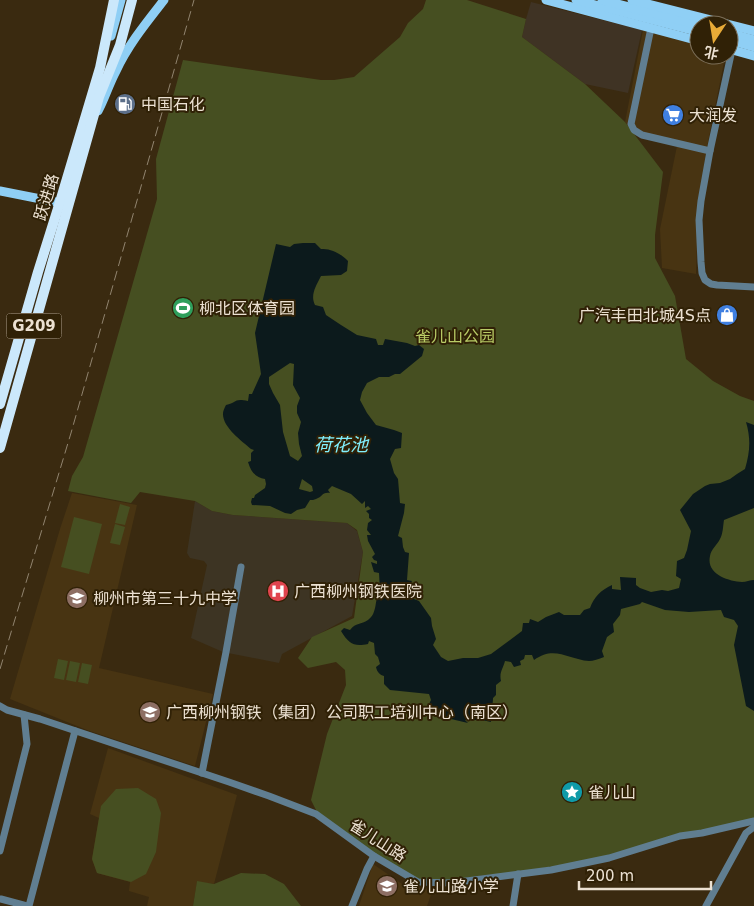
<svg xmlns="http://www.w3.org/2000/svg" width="754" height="906" font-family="'DejaVu Sans','Noto Sans SC',sans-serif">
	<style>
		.built { fill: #483412 }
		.industrial { fill: #3f3324 }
		.medical { fill: #3d3423 }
		.green { fill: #464f21 }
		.water { fill: #0c1a1c; fill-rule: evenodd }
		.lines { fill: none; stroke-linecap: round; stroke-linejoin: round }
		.minor { stroke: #607e91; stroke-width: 7 }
		.major { stroke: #8fcff5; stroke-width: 9 }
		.highway { stroke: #cbe8fb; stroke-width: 10 }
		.rail { stroke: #91846f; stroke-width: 1; stroke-dasharray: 10 5; stroke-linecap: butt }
		.labels { text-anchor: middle; stroke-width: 4; stroke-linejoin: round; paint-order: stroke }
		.shield { fill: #302106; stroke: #b4a795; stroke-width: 1 }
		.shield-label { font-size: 15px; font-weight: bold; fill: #ece1d2 }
		.poi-label { font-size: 16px; fill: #ece1d2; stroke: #302106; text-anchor: start }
		.street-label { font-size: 16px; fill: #ece1d2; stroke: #302106 }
		.park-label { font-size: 16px; fill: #b9cc66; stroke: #302106 }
		.water-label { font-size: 18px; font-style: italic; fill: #80effd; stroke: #302106 }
	</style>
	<rect width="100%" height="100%" fill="#3a2a10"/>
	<g class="built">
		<polygon points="643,30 699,44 699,55 723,55 725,57 706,152 698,212 696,274 662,268 660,229 677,146 635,135 625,122"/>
		<polygon points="72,493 137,505 99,668 213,694 195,766 87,730 10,699 60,529"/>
		<polygon points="108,748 237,795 214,884 197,882 193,906 147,906 149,897 129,891 130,882 97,873 92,859 99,818 90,814"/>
		<polygon points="373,864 402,884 416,888 433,889 427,906 359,906"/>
	</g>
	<polygon class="industrial" points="531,2 642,30 628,93 585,84 522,37 526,19"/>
	<polygon class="medical" points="195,501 212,511 233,515 347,523 357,531 363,552 352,616 282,654 279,663 223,652 191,638 207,565 204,561 190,558 187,553"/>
	<g class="green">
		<polygon points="426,0 467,0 526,19 522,37 585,84 625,122 663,172 655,235 655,258 675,296 686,359 713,381 740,396 754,401 754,819 609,857 520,872 486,875 451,880 418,880 375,854 318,814 311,800 327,734 346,685 345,670 336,662 308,668 298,658 312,637 354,618 363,552 357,530 347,523 233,515 212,511 195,501 140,492 131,503 68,491 72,476 83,457 157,199 156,159 183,60 321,80 334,80 354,77 400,37 408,23 423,9"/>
		<polygon points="120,504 130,507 125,525 115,523"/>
		<polygon points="74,517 102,524 89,574 61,567"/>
		<polygon points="115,524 125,527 120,545 110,543"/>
		<polygon points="58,659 68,661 64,680 54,678"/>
		<polygon points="70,661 80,663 76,682 66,680"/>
		<polygon points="82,663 92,665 88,684 78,682"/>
		<polygon points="138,788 156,799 161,813 156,852 146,874 131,882 97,873 92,859 101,806 116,789"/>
		<polygon points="241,873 265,874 284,884 301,906 193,906 197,881 214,884"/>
	</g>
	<path class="water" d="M303,243H315L321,249C331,248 341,254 348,261L347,271L341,275L321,276C316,286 310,295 315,305L323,307L326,315L341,325L357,335L376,339L378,345H383L385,339L407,343L415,346L419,345L424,349L422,356L400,374H395L389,377H379L367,383L362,392L360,400L367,413L376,425L394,430L402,433L401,448L395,449L390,459L394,473L398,479L400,503L405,504L404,513L398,536L402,538L403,547L405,552L409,553L407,580L412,581L410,584L409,588L415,591L414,599L419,601L431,618L432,626L436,639L433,645L441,657L448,661L463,658H478L491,654L522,631L523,623H529L530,619L538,622L546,617L559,612L564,615H580L584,610L590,608C594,597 601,590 612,585V589L621,590L620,577L636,578V585L640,588L651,592L662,590L668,591L679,588L681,579L676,576L677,561L684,558L687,550L691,531L680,510L693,494L705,486L710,484L720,483L730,479L737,474L745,469C750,452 751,439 746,422L754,425V508L724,520C723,526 723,534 720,539C717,545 711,549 710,556C706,574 728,581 742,582C746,582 750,580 754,580V711L746,706L734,645L738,626L734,620L724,617L721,610L689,612L665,610L642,602L640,604L621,609L620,615L613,624L614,632L607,637L602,651L604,657C599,659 593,661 589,661C568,659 554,645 534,660L532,655H525L524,659L520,661L521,665L514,667L511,662L505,661C503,669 499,672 501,681L496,685V695L493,698C493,708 489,713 491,722L482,720H465L468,723L451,719L443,720L435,714L428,706L431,700L429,694L390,690L384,684V676C380,675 377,672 376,667L380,664L378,657L375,654L374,643L369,641L368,644C354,647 349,644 341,631L344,628L350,630C356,622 361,625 368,620C378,613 374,599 380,591L379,573L374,572L371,562L377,564V561L374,560L372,557L375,554L368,541L367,535H371L367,530L368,523L372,520L369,518V514L366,511L371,509L368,506L365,508V501L362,504L351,494L332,486L328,490L330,493C321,492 323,497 316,499C314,500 312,500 310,500L305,508L297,510L291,514L285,513L270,506L252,505L251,502L252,498H254L255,495L265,488L266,484L265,479C255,477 251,472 248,462L251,461V453L254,450L251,449C242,441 222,427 223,413C223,411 225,407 226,405C237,403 233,398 248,401L249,394H252L261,374L255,333L276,244L290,247L294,244ZM290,363L294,364L293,385L300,398L297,406V413L301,422L298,433L299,444L302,456L298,461L290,456L283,432L280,405L273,393L269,384V377ZM302,479L312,486L313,491L310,492L299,489Z"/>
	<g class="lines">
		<g class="minor">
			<polyline points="651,28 631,124 634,130 642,135 710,151"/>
			<polyline points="732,50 710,151 701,201 699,220 701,262 702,273 705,280 711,284 717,285 754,287"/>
			<polyline points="0,706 7,710 40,719 229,782 269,796 316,814 374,856 418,882 451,883 551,870 609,858 680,836 702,833 754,821"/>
			<polyline points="202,773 226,652 241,567"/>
			<polyline points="0,851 27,744 24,715"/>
			<polyline points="1,899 27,906"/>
			<polyline points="29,906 75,731"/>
			<polyline points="352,906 367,869 374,856"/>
			<polyline points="513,906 518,874"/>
			<polyline points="706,906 746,833 754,827"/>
		</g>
		<g class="major">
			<polyline points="546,0 699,41"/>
			<polyline points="576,0 699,32"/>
			<polyline points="602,0 699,25"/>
			<polyline points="632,0 754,31"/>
			<polyline points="729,33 754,40"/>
			<polyline points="111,36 121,0"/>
			<polyline points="729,40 754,47"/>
			<polyline points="729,49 754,56"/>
			<path d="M98,111C105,98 109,84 116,71C128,45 146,23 164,0"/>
			<polyline points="0,191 66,204"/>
		</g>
		<g class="highway">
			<polyline points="0,404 38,272 60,202 100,68 114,0"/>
			<polyline points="0,448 99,97 120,45 132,0"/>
		</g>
		<polyline class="rail" points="0,669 71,433 194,0"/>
	</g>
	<defs>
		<g id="fuel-disc" transform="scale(1.125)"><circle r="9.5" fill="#5c6f8a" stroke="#302106"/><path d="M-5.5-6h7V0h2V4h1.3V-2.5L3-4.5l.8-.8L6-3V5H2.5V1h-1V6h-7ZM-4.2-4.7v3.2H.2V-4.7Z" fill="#fff"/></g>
		<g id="supermarket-disc" transform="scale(1.125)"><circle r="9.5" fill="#3f7fe0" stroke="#302106"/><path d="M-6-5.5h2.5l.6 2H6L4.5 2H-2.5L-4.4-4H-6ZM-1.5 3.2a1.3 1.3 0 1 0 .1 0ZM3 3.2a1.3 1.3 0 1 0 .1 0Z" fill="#fff"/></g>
		<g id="stadium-disc" transform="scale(1.125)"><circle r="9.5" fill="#2e9e5b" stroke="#302106"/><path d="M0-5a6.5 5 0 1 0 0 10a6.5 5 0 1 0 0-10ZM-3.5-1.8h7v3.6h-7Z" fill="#fff"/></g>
		<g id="shop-disc" transform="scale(1.125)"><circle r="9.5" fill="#3f7fe0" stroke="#302106"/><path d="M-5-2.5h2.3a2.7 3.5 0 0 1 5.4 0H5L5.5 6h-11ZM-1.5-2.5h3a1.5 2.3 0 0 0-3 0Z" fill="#fff"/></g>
		<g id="hospital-disc" transform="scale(1.125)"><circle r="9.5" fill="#e0444e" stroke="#302106"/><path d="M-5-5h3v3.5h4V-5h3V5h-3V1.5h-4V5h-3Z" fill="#fff"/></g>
		<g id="school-disc" transform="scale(1.125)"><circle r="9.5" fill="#8d6e63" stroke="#302106"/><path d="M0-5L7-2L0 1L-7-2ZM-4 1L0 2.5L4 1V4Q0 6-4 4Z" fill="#fff"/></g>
		<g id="sight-disc" transform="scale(1.125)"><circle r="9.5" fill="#0f9aa8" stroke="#302106"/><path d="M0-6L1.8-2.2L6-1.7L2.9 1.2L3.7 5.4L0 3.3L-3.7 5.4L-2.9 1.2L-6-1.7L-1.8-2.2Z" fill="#fff"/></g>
	</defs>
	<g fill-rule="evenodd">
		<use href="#fuel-disc" x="125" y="104"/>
		<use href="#supermarket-disc" x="673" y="115"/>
		<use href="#stadium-disc" x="183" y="308"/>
		<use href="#shop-disc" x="727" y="315"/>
		<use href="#hospital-disc" x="278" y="591"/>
		<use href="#school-disc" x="77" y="598"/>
		<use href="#school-disc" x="150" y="712"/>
		<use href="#sight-disc" x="572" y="792"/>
		<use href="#school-disc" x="387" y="886"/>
	</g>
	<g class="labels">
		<rect class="shield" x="6.5" y="313.5" width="55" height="25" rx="4"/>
		<g class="shield-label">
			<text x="34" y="331">G209</text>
		</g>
		<g class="poi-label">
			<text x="141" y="110">中国石化</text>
			<text x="689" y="121">大润发</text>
			<text x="199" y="314">柳北区体育园</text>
			<text x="711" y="321" text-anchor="end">广汽丰田北城4S点</text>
			<text x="294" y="597">广西柳州钢铁医院</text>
			<text x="93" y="604">柳州市第三十九中学</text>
			<text x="166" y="718">广西柳州钢铁（集团）公司职工培训中心（南区）</text>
			<text x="588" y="798">雀儿山</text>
			<text x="403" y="892">雀儿山路小学</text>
		</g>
		<g class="street-label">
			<text transform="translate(46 197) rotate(-73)" y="6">跃进路</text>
			<text transform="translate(378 840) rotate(33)" y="6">雀儿山路</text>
		</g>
		<g class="park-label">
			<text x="455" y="342">雀儿山公园</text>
		</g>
		<g class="water-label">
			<text x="341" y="451">荷花池</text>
		</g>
	</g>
	<g transform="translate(714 40) rotate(192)"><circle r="24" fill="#302106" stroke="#7b6e58"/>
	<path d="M0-4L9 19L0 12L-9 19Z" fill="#e8ab37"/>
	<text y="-8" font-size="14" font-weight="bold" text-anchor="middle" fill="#ece1d2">北</text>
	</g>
	<path d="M579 881v8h132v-8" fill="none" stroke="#ece1d2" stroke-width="2.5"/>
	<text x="586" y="881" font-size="15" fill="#ece1d2" stroke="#302106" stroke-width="4" paint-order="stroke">200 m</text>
</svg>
